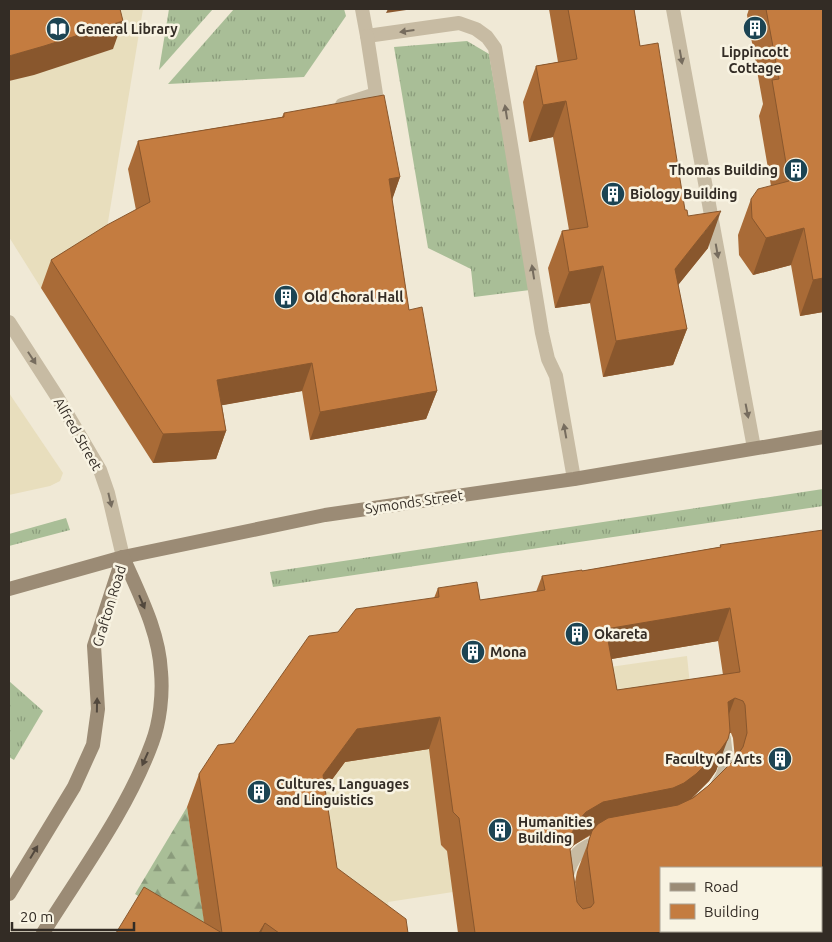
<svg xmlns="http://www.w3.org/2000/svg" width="832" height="942" font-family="Ubuntu,sans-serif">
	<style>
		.grass { fill: url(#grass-tufts) }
		.forest { fill: url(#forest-firs) }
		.plaza { fill: #e8debd }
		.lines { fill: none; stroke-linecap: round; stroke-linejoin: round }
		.service { stroke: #c7bba3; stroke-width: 14 }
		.minor { stroke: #c7bba3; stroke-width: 14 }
		.secondary { stroke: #9b8b75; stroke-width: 14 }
		.wall { fill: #a96b37; fill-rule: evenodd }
		.shaded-wall { fill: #89572d }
		.building { fill: #c47c40; stroke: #89572d; fill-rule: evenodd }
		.oneway { fill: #766c5e }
		.oneway2 { fill: #52483d }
		.labels { text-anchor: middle; stroke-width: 5; stroke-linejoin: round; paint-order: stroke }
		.poi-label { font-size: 14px; font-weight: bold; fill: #332c25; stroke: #f8f3e2; text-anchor: start }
		.street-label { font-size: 14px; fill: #332c25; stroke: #f8f3e2 }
	</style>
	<defs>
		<pattern id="grass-tufts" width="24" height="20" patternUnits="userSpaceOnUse" patternTransform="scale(1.25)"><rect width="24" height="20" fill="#a9be97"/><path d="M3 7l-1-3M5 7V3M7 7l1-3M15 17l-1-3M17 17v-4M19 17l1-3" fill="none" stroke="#8a9b7b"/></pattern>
		<pattern id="forest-firs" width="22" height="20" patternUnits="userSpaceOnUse" patternTransform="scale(1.25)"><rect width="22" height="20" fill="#a9be97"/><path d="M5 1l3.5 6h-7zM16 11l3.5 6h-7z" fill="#8a9b7b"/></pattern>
	</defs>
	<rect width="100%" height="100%" fill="#f0e9d6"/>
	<g class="grass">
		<polygon points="169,9 213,9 159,70"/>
		<polygon points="234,9 344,9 346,16 304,77 168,84"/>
		<polygon points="467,41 489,54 530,290 474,297 471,269 428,248 394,47"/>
		<polygon points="823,489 823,506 273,587 270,572"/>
		<polygon points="66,518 70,530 9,546 9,534"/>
		<polygon points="9,681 43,711 14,760 9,757"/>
	</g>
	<polygon class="forest" points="187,807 206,933 199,933 135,894"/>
	<g class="plaza">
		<polygon points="100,9 143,9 105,240 97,253 41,288 9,237 9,81 113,49"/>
		<polygon points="9,393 63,473 60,481 50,486 9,495"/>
		<polygon points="687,656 690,685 441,845 447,851 453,892 388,902 392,933 325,901 311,808 345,762 404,753 596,669"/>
	</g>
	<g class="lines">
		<g class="service">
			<polyline points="362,9 367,36 459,23 476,29 487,37 495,48 542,333 548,359 556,376 574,479"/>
			<polyline points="673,9 754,448"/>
			<polyline points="342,105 376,94 367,36"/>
			<path d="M718,784C729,767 726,758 724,739"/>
			<path d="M566,878C572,856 580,846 603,841"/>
		</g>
		<polyline class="minor" points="9,322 56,395 100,470 108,493 123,557"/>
		<g class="secondary">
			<polyline points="9,589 123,557 325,515 574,479 823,437"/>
			<polyline points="9,894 74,787 93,745 98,709 94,646 123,557"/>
			<path d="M43,933C81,872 127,811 152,743C160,722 163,694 161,672C159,631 139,594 123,557"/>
		</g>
	</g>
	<g class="wall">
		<polygon points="549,9 634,9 640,46 685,210 688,216 708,248 678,285 687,329 673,365 603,377 590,303 555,308 548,268 562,231 569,230 553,137 529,142 523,102 536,66 558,62"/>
		<polygon points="749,9 823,9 823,312 800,316 791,265 753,275 739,255 738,235 751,199 771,186 759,116 763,104 747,15"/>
		<polygon points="284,113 400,177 392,199 409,310 437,391 426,419 310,440 302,391 222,405 226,431 216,459 153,463 41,288 51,260 136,210 128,169 138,141 282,117"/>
		<path d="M720,545L823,933H458L447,851L441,845L429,749L345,762L325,789L337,868L408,933H116L204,922L187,807L199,774L234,743L338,632L434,598L438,588L480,600L536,592L542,576L582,571L720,547ZM718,641L723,675L617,690L611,659ZM729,733H731L733,738L735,759L708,786L692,798L709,781L716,771ZM591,835L577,872L575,882L578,903L570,850L574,845Z"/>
	</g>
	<g class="shaded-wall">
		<polygon points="388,9 413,9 386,13"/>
		<polygon points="123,21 113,49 34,75 9,81 9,56"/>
		<polygon points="566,101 553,137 529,142 543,105"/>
		<polygon points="400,177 390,206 389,179"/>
		<polygon points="721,211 708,248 662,305 675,269"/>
		<polygon points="804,228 791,265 753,275 766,238"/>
		<polygon points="603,266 590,303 555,308 569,272"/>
		<polygon points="823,278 823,312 800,316 813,280"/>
		<polygon points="687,329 673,365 603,377 616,341"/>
		<polygon points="312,363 302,391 207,408 217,380"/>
		<polygon points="437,391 426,419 310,440 320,412"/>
		<polygon points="226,431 216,459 153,463 163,434"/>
		<polygon points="730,608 718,641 594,662 606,629"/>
		<polygon points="735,698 723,730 728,702"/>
		<polygon points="440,717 429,749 345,762 311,808 323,775 357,729"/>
		<polygon points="728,739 716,771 709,781 684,806 591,834 574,845 564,856 576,823 586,812 603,802"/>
		<polygon points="265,923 261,933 259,933"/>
	</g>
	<g class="building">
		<polygon points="9,9 120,9 123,21 44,46 9,56"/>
		<polygon points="568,9 634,9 640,46 658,43 685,210 687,210 688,216 721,211 675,269 687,329 616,341 603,266 569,272 562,231 588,227 566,101 543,105 536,66 577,59"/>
		<polygon points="766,9 823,9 823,278 813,280 804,228 766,238 752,218 751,199 758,189 789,181 772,80 779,79"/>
		<polygon points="384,95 400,177 389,179 409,310 422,307 437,391 320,412 312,363 217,380 226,431 163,434 51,260 107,225 150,202 138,141 284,117 284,113"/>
		<path d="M823,530V933H475L459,818L453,812L440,717L357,729L323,775L337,868L406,919L408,933H294V932L293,933H279L265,923L259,933H222L199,774L218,745L234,743L309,636L338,632L356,609L439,597L438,588L477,582L480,600L545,590L542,576L582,570V571L721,547L720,545ZM730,608L740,672L617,690L606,629ZM735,698L743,701L745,705L747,733L743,747L734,760L708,786L693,798L678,805L608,818L598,824L592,831L589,840L587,850L594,903L591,907L583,909L580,906L577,902L570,849L571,836L576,823L586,812L603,802L673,788L684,783L696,774L721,749L728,739L730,731L728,702ZM661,868H821V931H661Z"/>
		<polygon points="144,887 222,933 116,933"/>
	</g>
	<defs><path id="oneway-solid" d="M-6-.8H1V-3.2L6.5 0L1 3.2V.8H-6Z" transform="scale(1.25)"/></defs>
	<g class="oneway">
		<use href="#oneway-solid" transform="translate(407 31) rotate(172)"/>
		<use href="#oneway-solid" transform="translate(681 57) rotate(80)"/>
		<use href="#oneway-solid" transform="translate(506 112) rotate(-99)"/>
		<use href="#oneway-solid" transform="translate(717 251) rotate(80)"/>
		<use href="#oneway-solid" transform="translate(533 272) rotate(-99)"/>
		<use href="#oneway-solid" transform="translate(32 358) rotate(57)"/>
		<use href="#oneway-solid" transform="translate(747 411) rotate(79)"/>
		<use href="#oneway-solid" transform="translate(565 431) rotate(-100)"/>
		<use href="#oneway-solid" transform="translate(110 500) rotate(77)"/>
	</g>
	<g class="oneway2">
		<use href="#oneway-solid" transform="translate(142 602) rotate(67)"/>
		<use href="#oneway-solid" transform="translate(97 705) rotate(-89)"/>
		<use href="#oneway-solid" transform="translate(145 759) rotate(114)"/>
		<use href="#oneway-solid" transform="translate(34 852) rotate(-59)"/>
	</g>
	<defs>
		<g id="building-disc" transform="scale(1.25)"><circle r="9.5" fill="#1c4453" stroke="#f8f3e2"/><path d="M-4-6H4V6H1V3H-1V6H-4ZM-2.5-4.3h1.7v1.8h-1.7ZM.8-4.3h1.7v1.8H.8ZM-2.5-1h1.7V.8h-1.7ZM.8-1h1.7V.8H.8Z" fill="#fff"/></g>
		<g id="library-disc" transform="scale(1.25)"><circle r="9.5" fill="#1c4453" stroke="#f8f3e2"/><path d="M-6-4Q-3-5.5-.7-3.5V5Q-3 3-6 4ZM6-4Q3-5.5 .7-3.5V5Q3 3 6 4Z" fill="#fff"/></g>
	</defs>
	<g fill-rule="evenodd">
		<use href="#building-disc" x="755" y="28"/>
		<use href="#library-disc" x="58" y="29"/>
		<use href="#building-disc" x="796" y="170"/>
		<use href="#building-disc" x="613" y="194"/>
		<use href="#building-disc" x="286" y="297"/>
		<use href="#building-disc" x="577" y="634"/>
		<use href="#building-disc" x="473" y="652"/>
		<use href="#building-disc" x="780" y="759"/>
		<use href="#building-disc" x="259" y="792"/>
		<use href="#building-disc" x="500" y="830"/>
	</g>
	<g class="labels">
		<g class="poi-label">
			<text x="76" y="34">General Library</text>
			<text x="755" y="57" text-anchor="middle">Lippincott<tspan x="755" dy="16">Cottage</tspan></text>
			<text x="778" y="175" text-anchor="end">Thomas Building</text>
			<text x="630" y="199">Biology Building</text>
			<text x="304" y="302">Old Choral Hall</text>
			<text x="594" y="639">Okareta</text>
			<text x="490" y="657">Mona</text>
			<text x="762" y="764" text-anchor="end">Faculty of Arts</text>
			<text x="276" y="789">Cultures, Languages<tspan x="276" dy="16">and Linguistics</tspan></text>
			<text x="518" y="827">Humanities<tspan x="518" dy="16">Building</tspan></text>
		</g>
		<g class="street-label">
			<text transform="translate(78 434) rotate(60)" y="5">Alfred Street</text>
			<text transform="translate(414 502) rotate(-8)" y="5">Symonds Street</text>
			<text transform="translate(109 606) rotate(-73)" y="5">Grafton Road</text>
		</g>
	</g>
	<rect width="832" height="942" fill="none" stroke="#332c25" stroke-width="20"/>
	<rect x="660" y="867" width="162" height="65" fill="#f8f3e2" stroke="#a9a396"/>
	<rect x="670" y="883" width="25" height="8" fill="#9b8b75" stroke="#a9a396"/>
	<text x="704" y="892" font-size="15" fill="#332c25">Road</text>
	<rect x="670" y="904" width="25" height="15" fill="#c47c40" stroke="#a9a396"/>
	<text x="704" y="917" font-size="15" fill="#332c25">Building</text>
	<path d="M12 922v8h122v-8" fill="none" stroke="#332c25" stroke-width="2.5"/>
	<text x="20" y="922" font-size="15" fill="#332c25" stroke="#f8f3e2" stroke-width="4" paint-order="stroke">20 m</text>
</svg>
